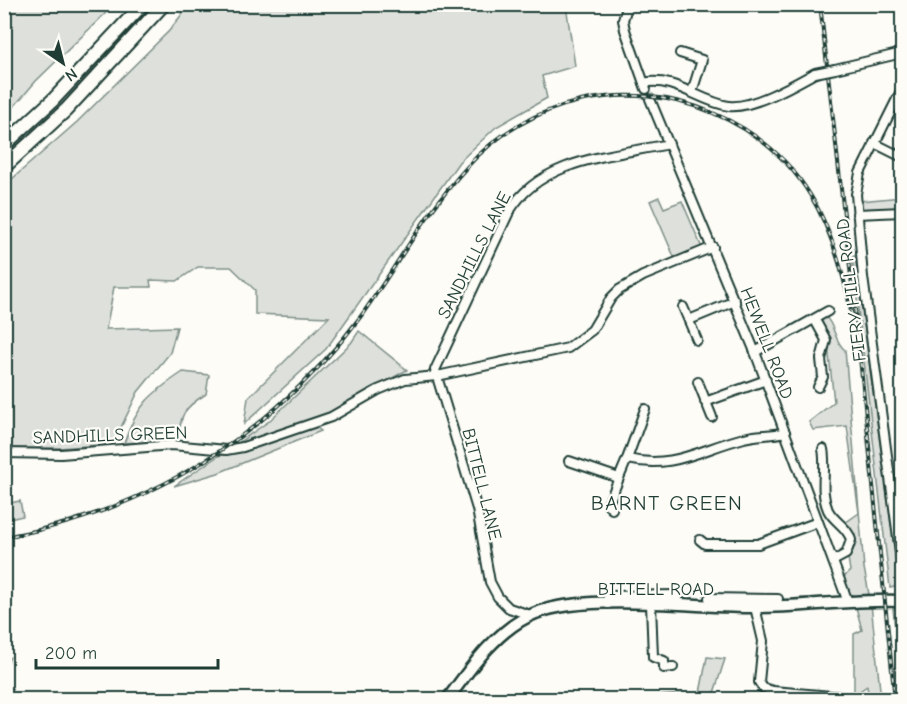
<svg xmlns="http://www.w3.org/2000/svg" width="907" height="704" font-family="'Comic Neue',sans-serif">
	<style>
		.green { fill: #dde0db; stroke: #7e8e88; stroke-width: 1.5 }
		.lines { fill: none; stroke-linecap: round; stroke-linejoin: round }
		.stream { stroke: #75877f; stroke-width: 1.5 }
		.minor-casing { stroke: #1f3d34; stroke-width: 12 }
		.major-casing { stroke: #1f3d34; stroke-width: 15 }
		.highway-casing { stroke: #1f3d34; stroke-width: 16 }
		.minor { stroke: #fdfcf7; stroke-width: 8 }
		.major { stroke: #fdfcf7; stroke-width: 10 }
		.highway { stroke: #fdfcf7; stroke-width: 12 }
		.rail-casing { stroke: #1f3d34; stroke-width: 4 }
		.rail { stroke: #fdfcf7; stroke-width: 1.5; stroke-dasharray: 4.5; stroke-linecap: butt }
		.minor-bridge-casing { stroke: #1f3d34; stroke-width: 12; stroke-linecap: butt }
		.minor-bridge { stroke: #fdfcf7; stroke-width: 8 }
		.labels { text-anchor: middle; stroke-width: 4.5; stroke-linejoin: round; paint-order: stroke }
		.street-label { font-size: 18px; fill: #1f3d34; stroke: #fdfcf7 }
		.quarter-label { font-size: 21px; letter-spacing: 1.5px; fill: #1f3d34; stroke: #fdfcf7 }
	</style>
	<rect width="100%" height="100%" fill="#fdfcf7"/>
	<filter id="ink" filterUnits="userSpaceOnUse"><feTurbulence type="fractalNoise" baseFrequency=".0167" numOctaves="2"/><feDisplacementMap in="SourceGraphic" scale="12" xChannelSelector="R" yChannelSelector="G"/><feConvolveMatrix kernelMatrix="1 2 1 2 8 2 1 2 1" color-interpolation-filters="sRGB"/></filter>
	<g filter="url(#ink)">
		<g class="green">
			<polygon points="5,4 114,5 36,81 5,117"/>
			<polygon points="189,5 566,5 575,66 542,76 547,98 496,127 459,162 326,349 244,424 248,398 329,317 255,314 255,290 231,267 198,267 177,281 150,280 151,287 114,287 106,329 177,327 170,353 138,392 113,444 59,448 5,448 4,186 77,122 169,31"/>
			<polygon points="659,197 664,208 682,201 702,248 675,259 650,201"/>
			<polygon points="902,197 902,209 861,212 860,201"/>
			<polygon points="852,256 855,256 899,586 890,588"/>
			<path d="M825,316C836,326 833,340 845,350L864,568L869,594L856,597L850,594L844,577L850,571L848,558L857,543L845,523L859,513L847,426L813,430L809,422L834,402L827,337L817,320Z"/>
			<polygon points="359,331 407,370 325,415 239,446 238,443 269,421 351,343"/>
			<path d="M183,372L209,375L206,394C182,409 181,414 178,441L124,443C137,405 150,394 183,372Z"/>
			<polygon points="315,426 321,431 218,473 174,486 218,456"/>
			<polygon points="20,501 23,516 5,520 5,504"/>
			<polygon points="871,604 881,699 869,699 867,686 854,695 854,634 862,630 856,607"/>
			<polygon points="893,609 902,609 902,691"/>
			<polygon points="707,657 725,659 714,693 725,699 612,699 700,693"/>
		</g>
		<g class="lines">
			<g class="stream">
				<polyline points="4,670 10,657"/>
				<polyline points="4,672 10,700"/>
			</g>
			<g class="minor-casing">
				<g id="minor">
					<polyline points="628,4 623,20 625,30 646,89"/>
					<polyline points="680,53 702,60 692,92"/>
					<polyline points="835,69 902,53"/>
					<path d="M644,83C674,76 700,102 729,106C752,109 795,84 815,73"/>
					<polyline points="902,89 860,173 856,194 863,277 902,567"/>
					<polyline points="650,99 755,352 848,602"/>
					<polyline points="874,143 902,157"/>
					<polyline points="857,214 902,212"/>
					<polyline points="683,307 697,340"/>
					<polyline points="689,320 735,301"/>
					<polyline points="815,320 826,340 821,359 823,377 818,387"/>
					<polyline points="755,352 828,311"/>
					<polyline points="698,382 712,417"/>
					<polyline points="705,402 766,380"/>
					<path d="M823,449C827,470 819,489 828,510C834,522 848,527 851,540L846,554L833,561"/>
					<polyline points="4,453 61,454 172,445 226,450 243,447 331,417 378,390 405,379 437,376 568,348 592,330 611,298 619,290 643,276 713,247"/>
					<polyline points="627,459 645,409"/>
					<path d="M569,461L619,478L627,459C674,470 700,449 744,438C758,434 771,436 785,432"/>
					<polyline points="612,509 608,505 619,478"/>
					<polyline points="700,540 705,544 758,544 818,522"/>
					<polyline points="709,598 778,599"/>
					<polyline points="608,604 608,596 676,595 680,604"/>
					<polyline points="651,604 653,657 664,661 664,668 673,667"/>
					<polyline points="755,607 763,641 759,682 763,688 773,691 843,697"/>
					<path d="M530,615L509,608L498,597L490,582L477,509L435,370L509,212C541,158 613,156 669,144"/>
				</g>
			</g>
			<g class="major-casing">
				<path id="major" d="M447,700C470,669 494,633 529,616C579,591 699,608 757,607C805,607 854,599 902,601"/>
			</g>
			<g class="highway-casing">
				<g id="highway">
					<polyline points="4,145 53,100 143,4"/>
					<polyline points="4,167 66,110 164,4"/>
				</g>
			</g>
			<use href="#minor" class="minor"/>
			<use href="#major" class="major"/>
			<use href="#highway" class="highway"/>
			<g class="rail-casing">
				<g id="rail">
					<polyline points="820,4 852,285"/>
					<polyline points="855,309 895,700"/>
					<path d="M4,537C105,520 199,475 276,408C307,381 336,350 361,316C396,267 426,212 467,167C529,98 629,77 713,113C805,152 834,225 852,316"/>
				</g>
			</g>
			<use href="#rail" class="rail"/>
			<g class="minor-bridge-casing">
				<polyline id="minor-bridge" points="815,73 835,69"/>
			</g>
			<use href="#minor-bridge" class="minor-bridge"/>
		</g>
	</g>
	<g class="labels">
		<g class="street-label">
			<text transform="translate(474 255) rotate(-63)" y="6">SANDHILLS LANE</text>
			<text transform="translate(851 290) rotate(-97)" y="6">FIERY HILL ROAD</text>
			<text transform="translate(767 343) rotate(69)" y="6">HEWELL ROAD</text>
			<text transform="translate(110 435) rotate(-2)" y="6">SANDHILLS GREEN</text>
			<text transform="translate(482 484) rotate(76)" y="6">BITTELL LANE</text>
			<text x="656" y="595">BITTELL ROAD</text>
		</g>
		<g class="quarter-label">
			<text x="667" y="510">BARNT GREEN</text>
		</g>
	</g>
	<rect width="907" height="704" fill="none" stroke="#fdfcf7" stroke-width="24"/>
	<rect x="12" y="12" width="883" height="680" fill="none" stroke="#1f3d34" stroke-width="2" filter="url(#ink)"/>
	<g transform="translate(63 63) rotate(145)" stroke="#fdfcf7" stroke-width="4.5" paint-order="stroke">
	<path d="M0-4.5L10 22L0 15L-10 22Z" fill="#1f3d34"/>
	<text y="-9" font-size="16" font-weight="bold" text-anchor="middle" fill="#1f3d34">N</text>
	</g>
	<path d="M36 659v9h182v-9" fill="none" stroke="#1f3d34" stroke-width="3"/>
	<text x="45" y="659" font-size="18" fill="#1f3d34" stroke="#fdfcf7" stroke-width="4.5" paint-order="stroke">200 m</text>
</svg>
